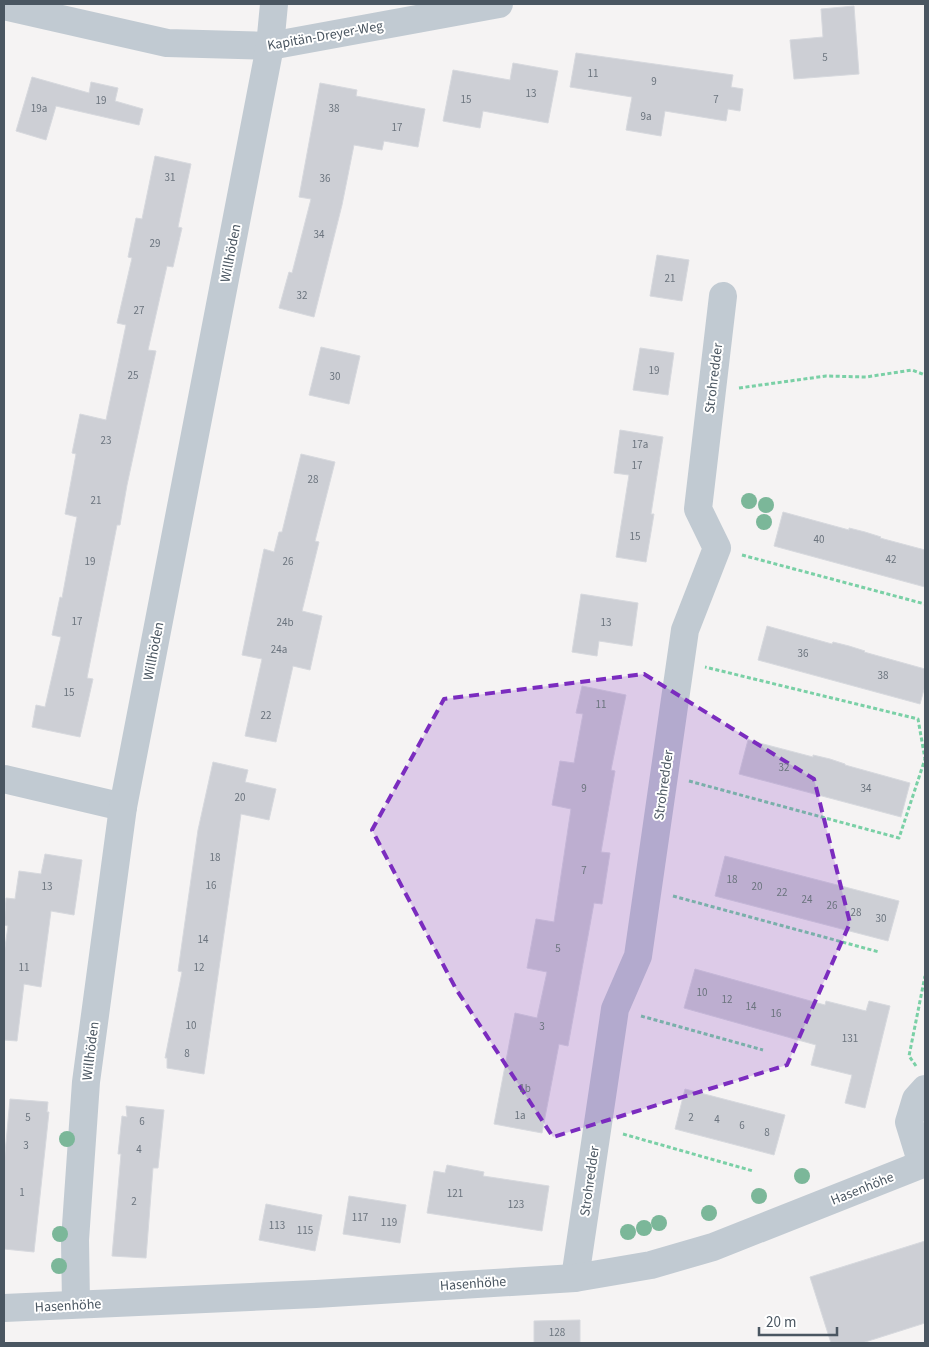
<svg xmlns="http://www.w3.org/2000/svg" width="929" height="1347" font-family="'Source Sans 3',sans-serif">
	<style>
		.building { fill: #cdcfd5; stroke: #d7d9de }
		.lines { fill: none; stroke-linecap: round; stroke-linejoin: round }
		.path { stroke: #7ad0a6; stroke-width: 3; stroke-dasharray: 4 2.5; stroke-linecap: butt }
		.minor { stroke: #c1cad2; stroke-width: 28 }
		.tree { fill: #7bb799 }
		.marked { fill: #7b2cbf; fill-opacity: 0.2; stroke: #7b2cbf; stroke-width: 4; stroke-dasharray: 10 6; stroke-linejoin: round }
		.labels { text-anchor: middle; stroke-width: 4; stroke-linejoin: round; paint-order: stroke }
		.number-label { font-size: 11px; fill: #6b747e }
		.street-label { font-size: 14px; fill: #4a5661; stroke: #fff }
	</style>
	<rect width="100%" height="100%" fill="#f5f3f3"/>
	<g class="building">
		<polygon points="854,6 859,74 794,79 790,40 823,37 821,9"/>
		<polygon points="576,53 733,75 731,87 743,89 740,111 728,109 726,121 665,111 661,136 626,130 632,97 570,87"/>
		<polygon points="513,63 558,71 548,123 483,111 480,128 443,121 453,70 510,80"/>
		<polygon points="32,77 89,93 91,82 118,88 115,101 143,109 139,125 56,106 46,140 16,131"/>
		<polygon points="320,83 357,90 356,96 425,109 418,147 384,141 382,150 354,145 342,205 314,317 279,308 289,272 292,273 311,199 299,197"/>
		<polygon points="155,156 191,164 178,227 182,228 173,267 167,266 148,350 156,351 127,485 120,525 117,525 87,678 93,679 80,737 32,727 36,705 45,707 61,637 52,635 60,597 62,598 77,517 65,514 76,454 72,453 80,414 106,420 126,325 117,323 132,258 128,257 136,218 142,219"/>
		<polygon points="657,255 689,260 682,301 650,296"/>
		<polygon points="321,347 360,356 349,404 309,395"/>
		<polygon points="640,348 674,353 668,395 633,390"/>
		<polygon points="620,430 663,437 651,514 654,514 646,562 616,557 629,475 614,473"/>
		<polygon points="301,454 335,462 315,541 319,542 302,611 322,616 310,670 293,666 276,742 245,736 262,659 242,655 264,549 274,552 279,532 282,532"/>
		<polygon points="783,512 849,530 849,528 865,532 881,537 880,538 925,550 925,587 774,546"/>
		<polygon points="581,594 638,603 632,646 599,641 597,656 572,652"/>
		<polygon points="767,626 832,644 833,642 849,646 865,651 864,652 925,669 925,686 920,704 758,660"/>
		<polygon points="582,686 626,695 611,770 615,771 601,852 610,853 602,904 594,903 568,1046 559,1044 542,1133 494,1124 515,1013 537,1018 547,972 527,968 536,919 554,922 571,809 552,805 560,761 574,763 583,714 576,713"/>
		<polygon points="748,740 813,757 813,755 830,759 845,764 845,765 910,783 901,817 739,774"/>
		<polygon points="213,762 248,770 245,782 276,789 269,820 241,814 204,1074 167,1068 167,1058 165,1058 182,972 178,971 198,830"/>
		<polygon points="45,854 82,860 74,915 51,911 41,987 24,984 17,1041 4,1040 4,954 8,926 4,925 6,898 15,899 19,871 41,874"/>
		<polygon points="725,856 899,901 888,941 715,896"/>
		<polygon points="695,969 825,1005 826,1001 866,1011 869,1001 890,1006 865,1108 845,1103 852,1075 811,1065 816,1045 684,1008"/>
		<polygon points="685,1089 785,1115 774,1155 675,1129"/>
		<polygon points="10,1099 48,1102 47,1112 49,1112 34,1252 4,1249 4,1164"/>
		<polygon points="126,1106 164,1110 158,1168 153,1168 146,1258 112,1256 121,1154 118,1154 122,1116 127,1117"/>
		<polygon points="447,1165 484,1172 483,1176 549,1186 542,1231 427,1213 434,1171 445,1173"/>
		<polygon points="349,1196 406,1205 400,1243 343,1234"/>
		<polygon points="266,1204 322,1215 315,1251 259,1240"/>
		<polygon points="925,1241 925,1323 862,1343 831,1343 810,1277"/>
		<polygon points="580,1320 580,1343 534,1343 534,1321"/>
	</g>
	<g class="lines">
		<g class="path">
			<polyline points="739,388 826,376 866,377 912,370 925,375"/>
			<polyline points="742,555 925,604"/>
			<polyline points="689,781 899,838 925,759 918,719 705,667"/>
			<polyline points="673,896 879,952"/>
			<polyline points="641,1016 763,1050"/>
			<polyline points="916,1066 909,1056 925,976"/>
			<polyline points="623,1134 753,1171"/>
		</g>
		<g class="minor">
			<polyline points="4,6 167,43 270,46 499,4"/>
			<polyline points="4,779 123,807"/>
			<polyline points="922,1164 909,1122 916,1099 925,1089"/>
			<polyline points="575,1278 615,1009 638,956 685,630 717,548 698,509 723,296"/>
			<polyline points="76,1304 75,1240 86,1082 123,807 270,46 274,4"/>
			<polyline points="4,1308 316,1294 575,1278 651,1265 713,1247 925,1163"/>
		</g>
	</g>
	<g class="tree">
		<circle cx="749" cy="501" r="8"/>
		<circle cx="766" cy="505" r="8"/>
		<circle cx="764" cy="522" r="8"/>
		<circle cx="67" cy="1139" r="8"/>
		<circle cx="802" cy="1176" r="8"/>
		<circle cx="759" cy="1196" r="8"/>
		<circle cx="709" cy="1213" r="8"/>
		<circle cx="659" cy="1223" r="8"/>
		<circle cx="644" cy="1228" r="8"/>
		<circle cx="628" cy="1232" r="8"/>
		<circle cx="60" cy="1234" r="8"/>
		<circle cx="59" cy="1266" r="8"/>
	</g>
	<path class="marked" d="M644,674L814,779L850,923L787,1065L553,1137L456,989L372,830L444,699Z"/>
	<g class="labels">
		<g class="number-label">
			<text x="825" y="61">5</text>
			<text x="593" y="77">11</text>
			<text x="654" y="85">9</text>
			<text x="531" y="97">13</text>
			<text x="466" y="103">15</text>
			<text x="716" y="103">7</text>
			<text x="101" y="104">19</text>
			<text x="39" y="112">19a</text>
			<text x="334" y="112">38</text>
			<text x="646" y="120">9a</text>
			<text x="397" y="131">17</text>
			<text x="170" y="181">31</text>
			<text x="325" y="182">36</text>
			<text x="319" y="238">34</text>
			<text x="155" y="247">29</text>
			<text x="670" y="282">21</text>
			<text x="302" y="299">32</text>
			<text x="139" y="314">27</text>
			<text x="654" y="374">19</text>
			<text x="133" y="379">25</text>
			<text x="335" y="380">30</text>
			<text x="106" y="444">23</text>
			<text x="640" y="448">17a</text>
			<text x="637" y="469">17</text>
			<text x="313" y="483">28</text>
			<text x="96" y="504">21</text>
			<text x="635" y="540">15</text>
			<text x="819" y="543">40</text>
			<text x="891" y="563">42</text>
			<text x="90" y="565">19</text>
			<text x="288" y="565">26</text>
			<text x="77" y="625">17</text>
			<text x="285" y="626">24b</text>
			<text x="606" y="626">13</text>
			<text x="279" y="653">24a</text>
			<text x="803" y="657">36</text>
			<text x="883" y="679">38</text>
			<text x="69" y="696">15</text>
			<text x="601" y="708">11</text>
			<text x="266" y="719">22</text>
			<text x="784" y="771">32</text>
			<text x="584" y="792">9</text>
			<text x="866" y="792">34</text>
			<text x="240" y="801">20</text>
			<text x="215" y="861">18</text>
			<text x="584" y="874">7</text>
			<text x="732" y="883">18</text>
			<text x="211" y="889">16</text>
			<text x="47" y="890">13</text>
			<text x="757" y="890">20</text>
			<text x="782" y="896">22</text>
			<text x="807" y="903">24</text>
			<text x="832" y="909">26</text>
			<text x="856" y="916">28</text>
			<text x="881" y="922">30</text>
			<text x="203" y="943">14</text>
			<text x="558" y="952">5</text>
			<text x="24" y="971">11</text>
			<text x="199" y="971">12</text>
			<text x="702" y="996">10</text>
			<text x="727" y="1003">12</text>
			<text x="751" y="1010">14</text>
			<text x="776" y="1017">16</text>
			<text x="191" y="1029">10</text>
			<text x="542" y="1030">3</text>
			<text x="850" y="1042">131</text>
			<text x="187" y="1057">8</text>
			<text x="525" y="1092">1b</text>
			<text x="520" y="1119">1a</text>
			<text x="28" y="1121">5</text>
			<text x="691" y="1121">2</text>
			<text x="717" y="1123">4</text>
			<text x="142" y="1125">6</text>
			<text x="742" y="1129">6</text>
			<text x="767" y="1136">8</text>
			<text x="26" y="1149">3</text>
			<text x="139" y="1153">4</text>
			<text x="22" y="1196">1</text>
			<text x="455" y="1197">121</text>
			<text x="134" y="1205">2</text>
			<text x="516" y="1208">123</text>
			<text x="360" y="1221">117</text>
			<text x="389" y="1226">119</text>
			<text x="277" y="1229">113</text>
			<text x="305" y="1234">115</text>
			<text x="557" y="1336">128</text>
		</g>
		<g class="street-label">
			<text transform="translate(325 35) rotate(-10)" y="5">Kapitän-Dreyer-Weg</text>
			<text transform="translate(230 253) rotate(-79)" y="5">Willhöden</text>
			<text transform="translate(713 378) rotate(-83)" y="5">Strohredder</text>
			<text transform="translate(153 651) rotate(-79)" y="5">Willhöden</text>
			<text transform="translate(663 785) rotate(-82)" y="5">Strohredder</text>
			<text transform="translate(90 1051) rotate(-83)" y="5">Willhöden</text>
			<text transform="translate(589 1181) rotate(-82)" y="5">Strohredder</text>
			<text transform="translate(862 1188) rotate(-22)" y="5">Hasenhöhe</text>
			<text transform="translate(473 1283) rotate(-4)" y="5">Hasenhöhe</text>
			<text transform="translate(68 1305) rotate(-3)" y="5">Hasenhöhe</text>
		</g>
	</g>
	<rect width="929" height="1347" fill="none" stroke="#4a5661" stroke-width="10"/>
	<path d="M759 1327v8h78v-8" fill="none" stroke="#4a5661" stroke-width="2.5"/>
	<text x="766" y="1327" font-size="15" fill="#4a5661" stroke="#ffffff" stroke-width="4" paint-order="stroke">20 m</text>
</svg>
